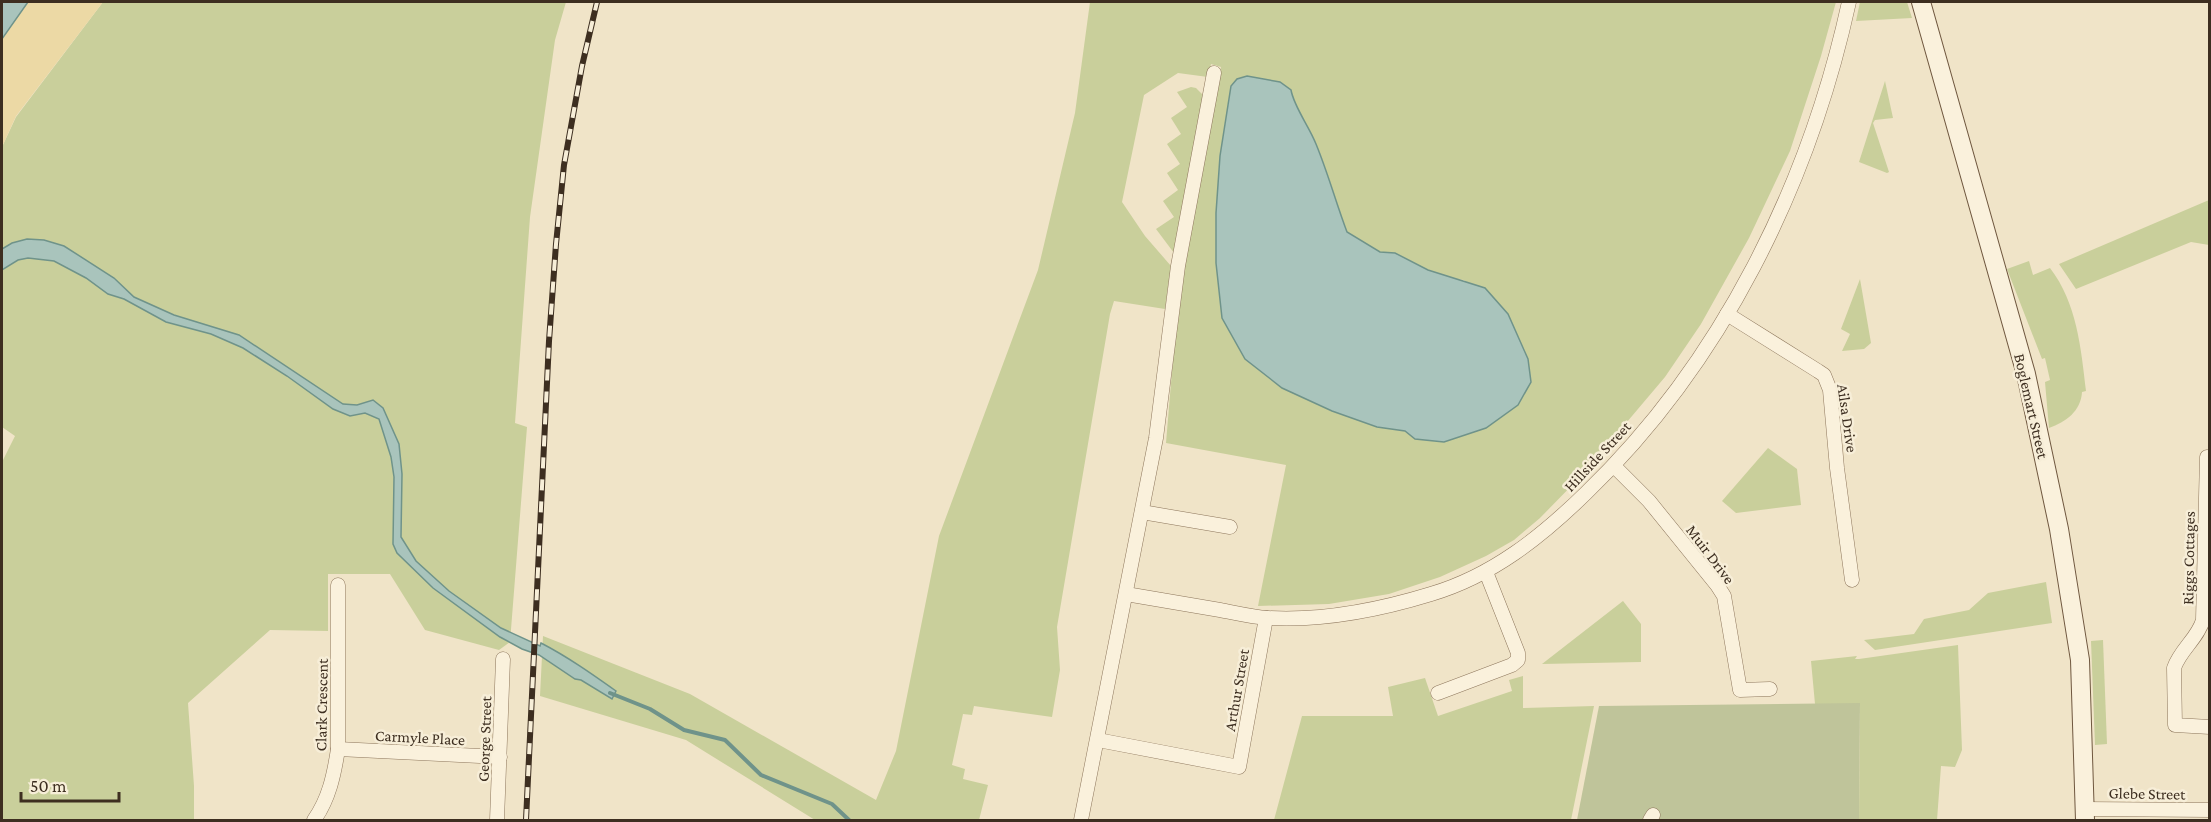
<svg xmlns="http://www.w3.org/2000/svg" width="2211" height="822" font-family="'Crimson Pro',serif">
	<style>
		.green { fill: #c9cf9b; fill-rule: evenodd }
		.sand { fill: #ecd9a5 }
		.cemetery { fill: #bfc49a }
		.water { fill: #a9c4bc; stroke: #6f938a; stroke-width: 1.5 }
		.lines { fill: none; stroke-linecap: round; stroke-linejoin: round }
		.stream { stroke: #6f938a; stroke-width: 4 }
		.street-casing { stroke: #8d765c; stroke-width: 15 }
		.secondary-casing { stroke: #6f573f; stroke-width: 20 }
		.street { stroke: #faf1dc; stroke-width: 14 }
		.secondary { stroke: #faf1dc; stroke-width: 18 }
		.rail-casing { stroke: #3d2e20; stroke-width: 6 }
		.rail { stroke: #f7eed8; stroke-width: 4; stroke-dasharray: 11; stroke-linecap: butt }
		.labels { text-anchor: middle; stroke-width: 5; stroke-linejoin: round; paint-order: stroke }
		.street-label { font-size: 16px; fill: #3d2e20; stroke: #f7eed8 }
	</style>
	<rect width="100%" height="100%" fill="#f0e4c8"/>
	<g class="green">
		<polygon points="103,2 566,2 555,40 530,217 515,423 527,427 510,642 499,650 425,630 390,574 328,574 328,631 270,630 188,703 194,786 194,820 2,820 2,462 15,436 2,427 2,147 16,117"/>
		<path d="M1090,2H1836L1821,56L1790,151L1749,238L1701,324L1665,377L1583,474L1540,518L1514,540L1486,556L1440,577L1389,594L1329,604L1258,606L1286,465L1166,443L1177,311L1187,241L1221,67L1211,64L1208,77L1178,73L1144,95L1122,202L1145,236L1171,266L1165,309L1114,301L1110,314L1057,627L1060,670L1052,717L974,706L972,715L963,714L952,765L965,769L963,779L988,785L979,820H815L686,740L540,696L543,636L690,694L876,800L896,751L939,536L1038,270L1075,113ZM1231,86L1291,90C1294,107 1309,126 1316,144C1328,172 1336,202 1347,232L1380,252L1395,253L1428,270L1454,279L1464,280L1521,344L1528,359L1415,439L1405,431L1377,427L1332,411L1282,388L1245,359L1222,318L1216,263V213L1220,156Z"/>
		<polygon points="1860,2 1907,2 1912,18 1856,21"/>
		<polygon points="1885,81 1893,118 1875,120 1873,123 1889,172 1887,173 1859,162"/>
		<polygon points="1191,87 1196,88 1203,95 1174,253 1156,229 1174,217 1163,201 1178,190 1167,173 1180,164 1167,144 1181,134 1171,118 1187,107 1177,92"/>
		<polygon points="2209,200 2209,245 2191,242 2076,289 2059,264"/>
		<path d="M2029,261L2033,275L2050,268C2077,303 2081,348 2086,391L2082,392C2081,411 2066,422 2049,428L2045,382L2050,380L2045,358L2042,359L2007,269Z"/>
		<polygon points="1860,279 1871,343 1864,349 1842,351 1850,334 1841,329"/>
		<polygon points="1768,448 1797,469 1801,505 1736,513 1722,501"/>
		<polygon points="2046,582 2052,623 1875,650 1864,640 1914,634 1924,619 1969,610 1988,593"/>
		<polygon points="1623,601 1641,624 1641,662 1542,664"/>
		<polygon points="2103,640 2107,744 2095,745 2091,641"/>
		<polygon points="1958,645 1962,750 1955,767 1941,766 1937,820 1859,820 1860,704 1815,704 1811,661 1857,656 1855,659 1859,659"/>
		<polygon points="1523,676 1523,708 1594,706 1571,820 1274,820 1302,716 1393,716 1388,687 1425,678 1438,716 1512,691 1509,680"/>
	</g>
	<polygon class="sand" points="2,2 103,2 16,116 2,147"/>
	<polygon class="cemetery" points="1860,703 1859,820 1577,820 1599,706"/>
	<g class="water">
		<polygon points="2,2 28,2 2,39"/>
		<path d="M1247,76L1280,82L1291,90C1294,107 1309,126 1316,144C1328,173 1336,203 1347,232L1380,252L1395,253L1428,270L1485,288L1508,314L1528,359L1531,382L1518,405L1486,428L1444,442L1415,439L1405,431L1377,427L1332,411L1282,388L1245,359L1222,318L1216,263V213L1220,156L1231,86L1237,79Z"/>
		<path d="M27,239L44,240L64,246L114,278L134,297L174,315L239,335L343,404L357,405L373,400L383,408L399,444L402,474L401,537L416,561L449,591L501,628L540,646L541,643C568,657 592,674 616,691L612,699L581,680L575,679L539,655L522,649L500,637L433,588L397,553L393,544L394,477L391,457L379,419L365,413L350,416L333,409L287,376L243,348L211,334L166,322L124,299L108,294L86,278L54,261L28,258L18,260L2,270V249L12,243Z"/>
	</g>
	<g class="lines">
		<polyline class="stream" points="610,693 650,709 684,730 725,740 761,775 832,804 849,820"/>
		<g class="street-casing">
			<g id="street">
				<polyline points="1727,314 1818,371 1824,375 1830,390 1837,468 1852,580"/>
				<path d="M2207,457L2203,620C2198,638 2180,650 2174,668L2175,725L2210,727"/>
				<polyline points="1614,466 1649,501 1717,585 1724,596 1740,690 1770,689"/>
				<polyline points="1142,512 1230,527"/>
				<path d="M1126,594C1157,599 1189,605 1220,610C1236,613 1252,617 1268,618C1322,621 1379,610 1431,594C1492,576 1541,537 1586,493C1722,362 1809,185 1849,2"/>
				<polyline points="1438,693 1512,665 1518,660 1518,653 1486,572"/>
				<polyline points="1098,740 1239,767 1266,618"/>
				<polyline points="338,749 500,757"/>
				<polyline points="2084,809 2210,810"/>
				<path d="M314,820C329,799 334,775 338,749V585"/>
				<polyline points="497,820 503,659"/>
				<polyline points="1081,820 1156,438 1178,266 1214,73"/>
				<polyline points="1650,820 1653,815"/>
			</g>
		</g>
		<g class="secondary-casing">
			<polyline id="secondary" points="1921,2 2026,374 2059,529 2080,660 2085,820"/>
		</g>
		<use href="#street" class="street"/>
		<use href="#secondary" class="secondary"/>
		<g class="rail-casing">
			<polyline id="rail" points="526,820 549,341 556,244 564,165 582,66 597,2"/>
		</g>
		<use href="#rail" class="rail"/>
	</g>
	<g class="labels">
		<g class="street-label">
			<text transform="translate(2032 406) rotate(77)" y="6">Boglemart Street</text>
			<text transform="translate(1848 418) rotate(82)" y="6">Ailsa Drive</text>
			<text transform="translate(1597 456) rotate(-47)" y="6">Hillside Street</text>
			<text transform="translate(1711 554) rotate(53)" y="6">Muir Drive</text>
			<text transform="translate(2188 558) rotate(-89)" y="6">Riggs Cottages</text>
			<text transform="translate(1236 690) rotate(-80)" y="6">Arthur Street</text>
			<text transform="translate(321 705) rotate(-89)" y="6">Clark Crescent</text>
			<text transform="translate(420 737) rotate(3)" y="6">Carmyle Place</text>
			<text transform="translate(484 739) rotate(-88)" y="6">George Street</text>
			<text transform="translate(2147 793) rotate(1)" y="6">Glebe Street</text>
		</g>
	</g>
	<rect width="2211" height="822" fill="none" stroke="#3d2e20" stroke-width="6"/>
	<path d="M21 792v9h98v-9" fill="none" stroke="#3d2e20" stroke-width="3"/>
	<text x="30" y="792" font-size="18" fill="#3d2e20" stroke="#f7eed8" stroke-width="4.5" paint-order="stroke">50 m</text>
</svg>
